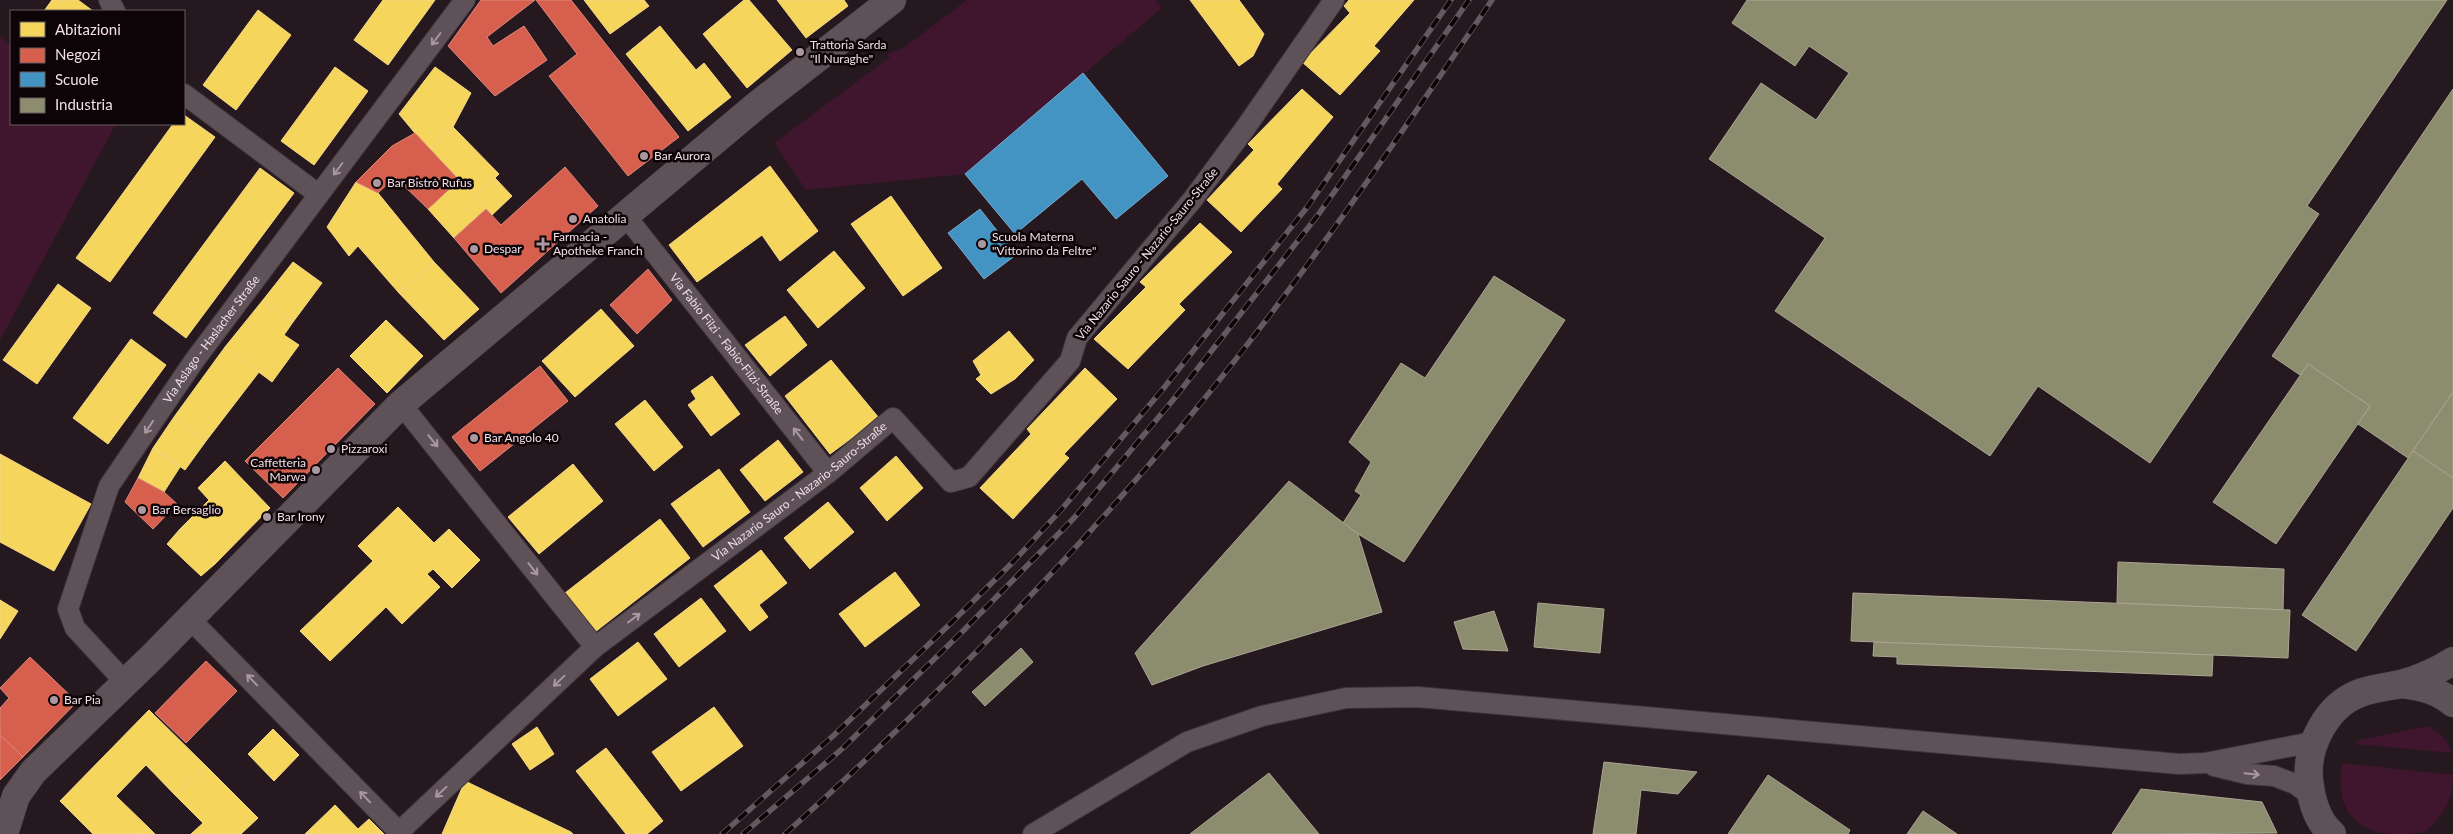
<svg xmlns="http://www.w3.org/2000/svg" width="2453" height="834" font-family="Lato,sans-serif">
	<style>
		.green { fill: #3f162d }
		.homes { fill: #f6d55c; stroke: #f5d886 }
		.shops { fill: #d6604d; stroke: #de867b }
		.schools { fill: #4393c3; stroke: #78aace }
		.industry { fill: #8c8c6e; stroke: #aba592 }
		.lines { fill: none; stroke-linecap: round; stroke-linejoin: round }
		.street-casing { stroke: #3f3439; stroke-width: 22 }
		.secondary-casing { stroke: #3f3439; stroke-width: 29 }
		.street { stroke: #5e5258; stroke-width: 20 }
		.secondary { stroke: #5e5258; stroke-width: 28 }
		.rail-casing { stroke: #65595f; stroke-width: 5.5 }
		.rail { stroke: #0d0408; stroke-width: 4; stroke-dasharray: 11; stroke-linecap: butt }
		.oneway { stroke: #a898a0 }
		.poi-dot { fill: #ab99a1; stroke: #0d0408; stroke-width: 2 }
		.labels { text-anchor: middle; stroke-width: 5; stroke-linejoin: round; paint-order: stroke }
		.poi-label { font-size: 12px; fill: #f2dfe7; stroke: #0d0408; text-anchor: start }
		.street-label { font-size: 12px; fill: #f2dfe7; stroke: #0d0408 }
	</style>
	<rect width="100%" height="100%" fill="#26181f"/>
	<g class="green">
		<polygon points="967,0 1155,0 1162,8 965,174 806,190 774,143 890,57 887,54 903,48"/>
		<polygon points="0,37 11,45 11,124 116,124 0,340"/>
		<path d="M2428,726C2441,733 2447,740 2452,753L2355,744L2359,740Z"/>
		<path d="M2342,763L2453,775C2453,794 2449,805 2437,820C2434,823 2430,829 2426,831C2418,834 2406,834 2396,834C2352,834 2335,804 2342,763Z"/>
	</g>
	<g class="homes">
		<polygon points="52,0 78,0 93,11 44,11"/>
		<polygon points="383,0 435,0 388,65 354,40"/>
		<polygon points="584,0 644,0 649,6 610,34"/>
		<polygon points="744,0 749,0 792,50 747,88 703,34"/>
		<polygon points="777,0 844,0 848,6 806,38"/>
		<polygon points="1190,0 1239,0 1264,34 1253,56 1239,66"/>
		<polygon points="1349,0 1414,0 1374,46 1380,51 1340,95 1302,62 1350,13 1344,6"/>
		<polygon points="258,10 291,35 236,110 203,85"/>
		<polygon points="660,26 696,70 704,63 731,97 688,131 626,54"/>
		<polygon points="335,67 368,91 314,165 281,141"/>
		<polygon points="435,67 471,93 453,127 429,150 399,114"/>
		<polygon points="1302,89 1333,117 1277,184 1282,189 1241,232 1207,200 1254,150 1248,144"/>
		<polygon points="184,115 215,137 110,282 76,258 173,124 184,124"/>
		<polygon points="453,127 499,174 475,197 429,150"/>
		<polygon points="770,166 818,231 780,261 762,235 697,282 669,245"/>
		<polygon points="260,168 294,193 186,338 153,313"/>
		<polygon points="495,178 512,196 492,215 475,197"/>
		<polygon points="459,180 486,209 454,238 428,209"/>
		<polygon points="356,182 378,193 434,262 399,293 358,246 349,256 327,227"/>
		<polygon points="891,196 942,268 903,296 851,224"/>
		<polygon points="1200,223 1232,252 1179,304 1185,310 1128,369 1094,339 1146,287 1140,282"/>
		<polygon points="834,251 865,288 818,328 787,290"/>
		<polygon points="293,262 322,283 293,322 263,300"/>
		<polygon points="434,262 479,309 444,340 399,293"/>
		<polygon points="58,284 91,308 37,384 3,360"/>
		<polygon points="263,300 293,322 284,335 299,345 272,382 225,347"/>
		<polygon points="601,309 634,346 575,397 542,361"/>
		<polygon points="785,316 807,345 770,376 745,345"/>
		<polygon points="386,320 423,356 387,393 350,356"/>
		<polygon points="1009,331 1034,360 1015,379 991,394 976,379 981,375 973,361"/>
		<polygon points="131,339 166,365 108,444 73,418"/>
		<polygon points="225,347 259,372 206,441 174,417"/>
		<polygon points="831,360 879,418 830,454 785,396"/>
		<polygon points="1085,368 1117,399 1064,454 1069,458 1013,519 980,488 1031,434 1027,429"/>
		<polygon points="712,376 740,414 711,436 688,405 696,399 691,391"/>
		<polygon points="645,400 683,447 654,471 615,424"/>
		<polygon points="174,417 206,441 185,470 153,448"/>
		<polygon points="778,440 803,472 765,501 740,470"/>
		<polygon points="153,448 180,467 164,492 138,478"/>
		<polygon points="0,454 91,504 54,571 0,542"/>
		<polygon points="896,456 923,488 887,521 860,488"/>
		<polygon points="225,461 270,508 215,564 180,529 209,500 198,488"/>
		<polygon points="573,464 603,501 539,554 508,517"/>
		<polygon points="719,469 750,512 703,547 671,504"/>
		<polygon points="828,502 854,532 810,569 784,538"/>
		<polygon points="398,507 434,543 449,529 480,560 452,588 433,569 427,574 440,587 402,624 386,607 330,661 300,631 373,561 358,546"/>
		<polygon points="660,519 690,558 595,632 565,593"/>
		<polygon points="180,529 215,564 201,576 167,544"/>
		<polygon points="761,550 787,583 759,605 768,617 750,631 714,586"/>
		<polygon points="895,572 920,605 865,647 839,614"/>
		<polygon points="701,598 726,631 679,667 654,634"/>
		<polygon points="0,600 18,611 0,639"/>
		<polygon points="638,642 667,679 618,716 590,679"/>
		<polygon points="714,707 743,746 681,791 652,752"/>
		<polygon points="149,710 206,766 175,795 146,765 116,796 148,827 141,834 93,834 60,801"/>
		<polygon points="537,727 554,754 530,770 512,744"/>
		<polygon points="273,729 299,755 274,781 248,754"/>
		<polygon points="606,748 663,821 647,834 626,834 576,771"/>
		<polygon points="206,766 258,818 241,834 191,834 203,823 175,795"/>
		<polygon points="465,781 571,832 573,834 442,834"/>
		<polygon points="335,805 358,829 369,819 384,834 305,834"/>
		<polygon points="148,827 155,834 141,834"/>
	</g>
	<g class="shops">
		<polygon points="481,0 535,0 487,37 493,46 524,26 547,60 495,96 448,46"/>
		<polygon points="536,0 571,0 679,137 628,176 549,76 577,54"/>
		<polygon points="415,133 459,180 428,209 395,177 378,193 356,182 392,146"/>
		<polygon points="565,167 598,206 501,293 454,238 486,209 501,225"/>
		<polygon points="648,269 672,300 637,334 610,305"/>
		<polygon points="540,366 568,401 480,471 452,437"/>
		<polygon points="338,368 375,404 283,498 245,461"/>
		<polygon points="138,478 164,492 177,504 153,529 125,502"/>
		<polygon points="30,657 77,702 23,757 0,735 0,708 9,698 0,688"/>
		<polygon points="206,661 237,691 186,743 155,713"/>
		<polygon points="0,735 23,757 0,780"/>
	</g>
	<g class="schools">
		<polygon points="1083,73 1168,176 1116,219 1082,179 1015,234 965,174"/>
		<polygon points="980,209 1016,255 984,279 948,233"/>
	</g>
	<g class="industry">
		<polygon points="1747,0 2447,0 2307,206 2319,214 2150,463 2038,386 1990,456 1775,311 1825,238 1709,159 1761,83 1816,120 1849,73 1809,46 1795,66 1732,23"/>
		<polygon points="2453,89 2453,392 2408,458 2358,424 2370,406 2308,364 2300,375 2272,356"/>
		<polygon points="1494,276 1565,320 1404,562 1358,534 1343,523 1361,495 1355,491 1371,462 1349,442 1401,363 1425,378"/>
		<polygon points="2308,364 2370,406 2276,544 2213,502"/>
		<polygon points="2453,392 2453,478 2413,451"/>
		<polygon points="2413,451 2453,478 2453,508 2356,651 2302,615"/>
		<polygon points="1289,481 1358,534 1382,612 1203,666 1152,685 1135,653"/>
		<polygon points="2118,562 2284,569 2283,610 2117,603"/>
		<polygon points="1853,593 2290,610 2288,658 1851,641"/>
		<polygon points="1538,603 1604,609 1600,653 1534,647"/>
		<polygon points="1494,611 1508,651 1463,649 1454,622"/>
		<polygon points="1874,642 2213,655 2212,676 1897,664 1897,657 1873,656"/>
		<polygon points="1021,648 1033,662 985,706 972,692"/>
		<polygon points="1604,762 1697,772 1678,794 1641,790 1636,834 1593,834"/>
		<polygon points="1269,773 1319,834 1190,834"/>
		<polygon points="1768,775 1850,830 1848,834 1728,834"/>
		<polygon points="2141,789 2262,802 2277,833 2112,834"/>
		<polygon points="1923,811 1957,834 1907,834"/>
	</g>
	<g class="lines">
		<g class="street-casing">
			<g id="street">
				<polyline points="109,0 115,11"/>
				<polyline points="184,94 318,194"/>
				<path id="s1" d="M625,215L828,473"/>
				<polyline points="401,404 595,647"/>
				<path id="s2" d="M189,618L399,832L595,647L828,473L893,418L951,482L969,477L1070,361L1077,338L1193,199L1246,127L1334,0"/>
				<path id="s3" d="M124,681L75,628L68,609L109,486L194,361L465,0"/>
				<polyline points="2214,766 2247,774 2274,776 2295,784 2310,795"/>
				<polyline points="1033,834 1187,742 1262,716 1346,698 1418,697 2179,764 2205,763 2313,742"/>
			</g>
		</g>
		<g class="secondary-casing">
			<g id="secondary">
				<path d="M2401,684C2420,686 2438,690 2453,703"/>
				<polyline points="4,834 16,796 33,772 152,657 401,404 757,105 892,0"/>
				<path d="M2332,834C2316,820 2311,799 2309,779C2306,746 2327,705 2360,693C2373,688 2387,687 2401,684C2419,679 2437,671 2453,661"/>
			</g>
		</g>
		<use href="#street" class="street"/>
		<use href="#secondary" class="secondary"/>
		<g class="rail-casing">
			<g id="rail">
				<polyline points="722,834 833,736 952,622 1014,561 1061,510 1163,389 1308,206 1451,0"/>
				<polyline points="743,834 843,748 962,632 1074,518 1173,400 1318,215 1469,0"/>
				<path d="M785,834C931,703 1066,566 1191,415C1300,283 1396,141 1492,0"/>
			</g>
		</g>
		<use href="#rail" class="rail"/>
	</g>
	<defs><path id="oneway-shaft" d="M-6 0H5M1.5-3L5.5 0L1.5 3" fill="none" stroke-width="1.6" stroke-linecap="round" stroke-linejoin="round" transform="scale(1.25)"/></defs>
	<g class="oneway">
		<use href="#oneway-shaft" transform="translate(436 39) rotate(127)"/>
		<use href="#oneway-shaft" transform="translate(338 169) rotate(127)"/>
		<use href="#oneway-shaft" transform="translate(149 427) rotate(124)"/>
		<use href="#oneway-shaft" transform="translate(798 434) rotate(-128)"/>
		<use href="#oneway-shaft" transform="translate(433 441) rotate(51)"/>
		<use href="#oneway-shaft" transform="translate(533 569) rotate(52)"/>
		<use href="#oneway-shaft" transform="translate(634 618) rotate(-37)"/>
		<use href="#oneway-shaft" transform="translate(252 680) rotate(-134)"/>
		<use href="#oneway-shaft" transform="translate(559 681) rotate(137)"/>
		<use href="#oneway-shaft" transform="translate(2252 774) rotate(6)"/>
		<use href="#oneway-shaft" transform="translate(441 792) rotate(137)"/>
		<use href="#oneway-shaft" transform="translate(365 797) rotate(-134)"/>
	</g>
	<g class="poi-dot">
		<circle cx="800" cy="52" r="5"/>
		<circle cx="644" cy="156" r="5"/>
		<circle cx="377" cy="183" r="5"/>
		<circle cx="573" cy="219" r="5"/>
		<path d="M540.5 236.5h5v5h5v5h-5v5h-5v-5h-5v-5h5z"/>
		<circle cx="982" cy="244" r="5"/>
		<circle cx="474" cy="249" r="5"/>
		<circle cx="474" cy="438" r="5"/>
		<circle cx="331" cy="449" r="5"/>
		<circle cx="316" cy="470" r="5"/>
		<circle cx="142" cy="510" r="5"/>
		<circle cx="267" cy="517" r="5"/>
		<circle cx="54" cy="700" r="5"/>
	</g>
	<g class="labels">
		<g class="poi-label">
			<text x="810" y="49">Trattoria Sarda<tspan x="810" dy="14">"Il Nuraghe"</tspan></text>
			<text x="654" y="160">Bar Aurora</text>
			<text x="387" y="187">Bar Bistrò Rufus</text>
			<text x="583" y="223">Anatolia</text>
			<text x="553" y="241">Farmacia -<tspan x="553" dy="14">Apotheke Franch</tspan></text>
			<text x="992" y="241">Scuola Materna<tspan x="992" dy="14">"Vittorino da Feltre"</tspan></text>
			<text x="484" y="253">Despar</text>
			<text x="484" y="442">Bar Angolo 40</text>
			<text x="341" y="453">Pizzaroxi</text>
			<text x="306" y="467" text-anchor="end">Caffetteria<tspan x="306" dy="14">Marwa</tspan></text>
			<text x="152" y="514">Bar Bersaglio</text>
			<text x="277" y="521">Bar Irony</text>
			<text x="64" y="704">Bar Pia</text>
		</g>
		<g class="street-label">
			<text transform="translate(1147 254) rotate(-51)" y="4">Via Nazario Sauro - Nazario-Sauro-Straße</text>
			<text dy="4" stroke="none"><textPath href="#s3" startOffset="401">Via Aslago - Haslacher Straße</textPath></text>
			<text dy="4" stroke="none"><textPath href="#s1" startOffset="164">Via Fabio Filzi - Fabio-Filzi-Straße</textPath></text>
			<text dy="4" stroke="none"><textPath href="#s2" startOffset="826">Via Nazario Sauro - Nazario-Sauro-Straße</textPath></text>
		</g>
	</g>
	<rect x="10" y="10" width="175" height="115" fill="#0d0408" stroke="#695c61"/>
	<rect x="20" y="22" width="25" height="15" fill="#f6d55c" stroke="#695c61"/>
	<text x="55" y="35" font-size="15" fill="#f2dfe7">Abitazioni</text>
	<rect x="20" y="48" width="25" height="15" fill="#d6604d" stroke="#695c61"/>
	<text x="55" y="60" font-size="15" fill="#f2dfe7">Negozi</text>
	<rect x="20" y="72" width="25" height="15" fill="#4393c3" stroke="#695c61"/>
	<text x="55" y="85" font-size="15" fill="#f2dfe7">Scuole</text>
	<rect x="20" y="98" width="25" height="15" fill="#8c8c6e" stroke="#695c61"/>
	<text x="55" y="110" font-size="15" fill="#f2dfe7">Industria</text>
</svg>
